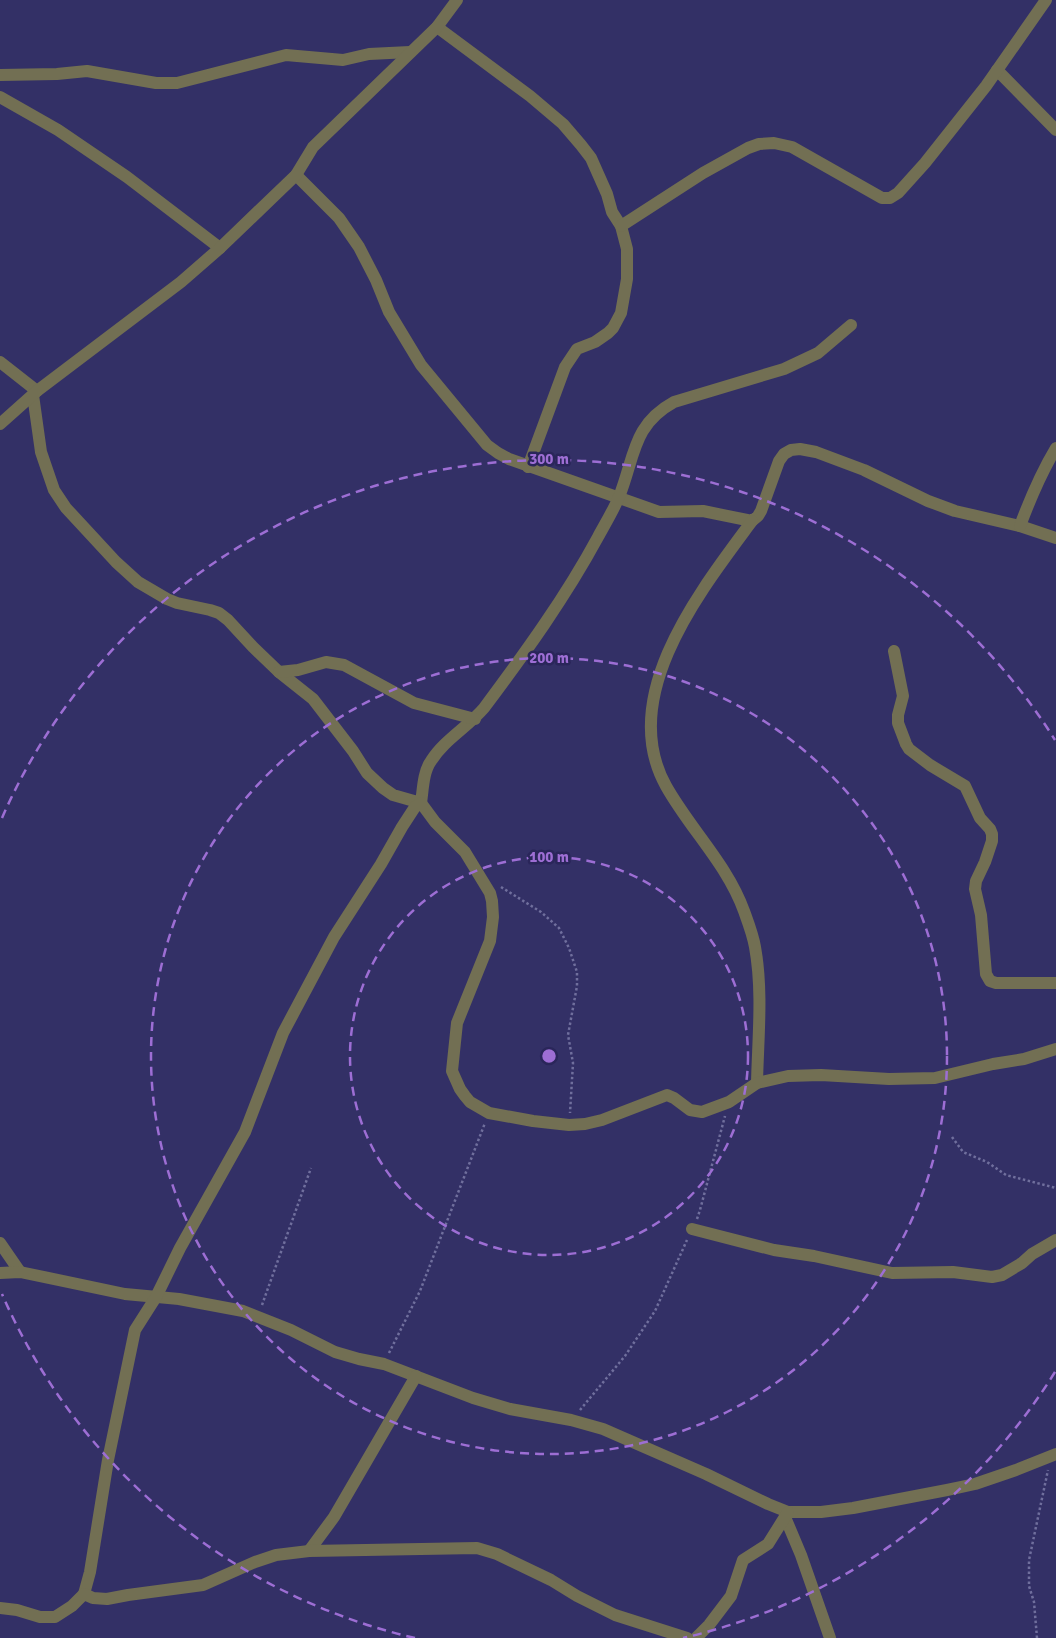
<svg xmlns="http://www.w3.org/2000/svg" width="1056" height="1638" font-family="Signika,sans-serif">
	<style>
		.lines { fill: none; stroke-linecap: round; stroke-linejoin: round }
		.path { stroke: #706f9d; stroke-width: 2.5; stroke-dasharray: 2.5 2.5; stroke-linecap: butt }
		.minor { stroke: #726f53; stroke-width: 12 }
		.ring { fill: none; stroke: #9d6ed4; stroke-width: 2.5; stroke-dasharray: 9 6 }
		.centre { fill: #9d6ed4; stroke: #2a265a; stroke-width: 2.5 }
		.ring-label { font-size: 15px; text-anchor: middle; font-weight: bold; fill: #9d6ed4; stroke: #2a265a; stroke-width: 5; stroke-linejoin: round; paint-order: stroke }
	</style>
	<rect width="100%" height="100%" fill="#333066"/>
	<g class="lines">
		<g class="path">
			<polyline points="501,887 541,912 559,928 569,948 577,972 577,986 568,1035 573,1063 570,1113"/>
			<polyline points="952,1137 963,1152 987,1162 1006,1175 1056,1188"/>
			<polyline points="697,1219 700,1210 725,1116"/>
			<polyline points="262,1305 311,1168"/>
			<polyline points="389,1353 420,1291 485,1123"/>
			<polyline points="580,1410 625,1356 655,1311 687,1240"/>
			<polyline points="1037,1638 1034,1602 1029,1586 1029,1560 1048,1470"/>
		</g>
		<g class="minor">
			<polyline points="437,27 530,96 563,124 581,145 591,158 607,194 612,212 621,226 627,249 627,279 621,313 613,328 608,333 595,342 577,349 565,367 528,467"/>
			<polyline points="997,70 1056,130"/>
			<polyline points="0,75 57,74 87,71 156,83 177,83 286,55 343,60 369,54 410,52"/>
			<polyline points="0,97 58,130 127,177 220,248"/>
			<polyline points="296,175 339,218 359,247 376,280 389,312 421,365 487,445 498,453 509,459 659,512 703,511 752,521 758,516 761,511 779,461 784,454 791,450 800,449 816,452 864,470 928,501 955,511 1020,526 1056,538"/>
			<polyline points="621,226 703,173 748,148 759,144 774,143 792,147 882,198 890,198 898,193 925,163 986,86 1046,0"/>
			<polyline points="0,362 37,391"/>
			<path d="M33,395L41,452L54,490L66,508L116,562L138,582L167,599L177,603L210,610L219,613L228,620L253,647L279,672L313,699L353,751L367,773L383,788L393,795L421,803C423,790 423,772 431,761C444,740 468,727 484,708C525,653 565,598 598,537C605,524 613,511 619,497C635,457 632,425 674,402L784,369L818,353L851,325"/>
			<polyline points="0,424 37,391 181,282 220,248 296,175 313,147 437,27 457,0"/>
			<path d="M752,521C701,590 616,696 666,786C690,829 727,864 744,911C748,922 753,935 755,947C763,991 758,1038 757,1083"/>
			<path d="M1020,526C1030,499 1041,473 1056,448"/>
			<polyline points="894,651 903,696 898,715 898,723 906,744 909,749 930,765 965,786 980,818 990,829 992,834 992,841 985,862 976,881 975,889 981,915 986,974 990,981 996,983 1056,983"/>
			<polyline points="279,672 298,670 326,662 344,665 414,703 475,719"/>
			<polyline points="692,1229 774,1250 814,1256 892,1273 953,1272 992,1277 1002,1275 1022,1263 1032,1254 1056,1240"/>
			<polyline points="0,1243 20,1272"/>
			<polyline points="0,1273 20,1272 125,1294 179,1299 243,1311 291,1330 335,1352 359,1359 384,1364 473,1398 510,1409 571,1420 603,1429 706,1474 768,1504 788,1512 821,1512 853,1508 947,1490 975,1484 1016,1470 1056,1454"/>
			<polyline points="785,1517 801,1555 830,1638"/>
			<polyline points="309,1551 334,1517 416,1376"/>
			<polyline points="84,1594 90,1572 108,1460 135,1330 156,1297 180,1248 245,1132 283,1033 334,937 381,864 402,827 415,807 421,803 435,822 465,852 490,893 492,901 493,917 490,941 457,1023 452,1071 460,1089 465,1096 470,1102 489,1113 533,1121 569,1125 585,1124 602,1120 667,1095 674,1098 690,1110 702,1112 729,1102 757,1083 788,1076 821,1075 889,1079 935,1078 993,1064 1024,1059 1056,1049"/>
			<polyline points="0,1608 17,1610 40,1617 55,1617 72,1606 84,1594 93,1598 107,1599 128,1595 203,1585 255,1562 276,1555 309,1551 477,1548 497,1554 551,1580 577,1596 615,1615 687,1638"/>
			<polyline points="696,1638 709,1625 731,1596 743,1560 768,1544 788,1512"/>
		</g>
	</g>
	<g class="ring">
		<circle cx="549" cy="1056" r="199"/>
		<circle cx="549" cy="1056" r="398"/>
		<path d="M1055 1372A597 597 0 0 1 683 1638M415 1638A597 597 0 0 1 2 1294M2 818A597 597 0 0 1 1055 740"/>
	</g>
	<circle cx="549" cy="1056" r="8" class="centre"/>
	<g class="ring-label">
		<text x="549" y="464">300 m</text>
		<text x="549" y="663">200 m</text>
		<text x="549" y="862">100 m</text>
	</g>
</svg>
